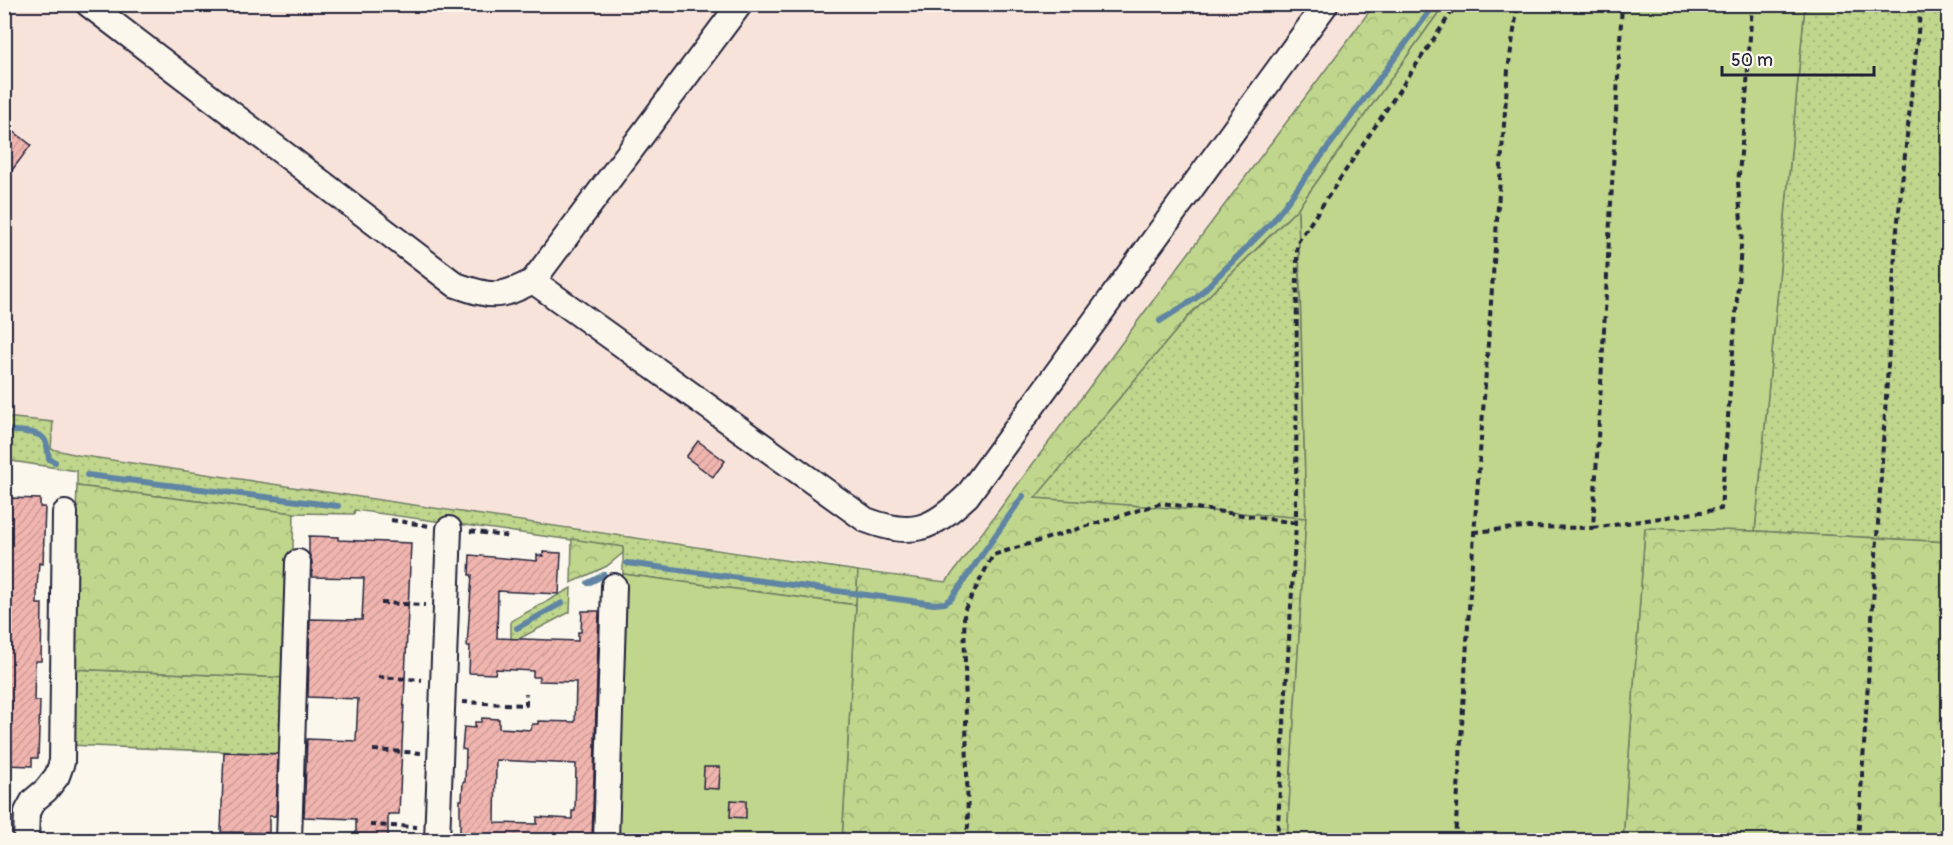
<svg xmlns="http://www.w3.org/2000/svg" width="1953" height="845" font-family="Pangolin,sans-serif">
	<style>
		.built { fill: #f8e3da }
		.grass { fill: url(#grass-dots); stroke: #707c64; stroke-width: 1.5 }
		.forest { fill: url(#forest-crowns); stroke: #707c64; stroke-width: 1.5 }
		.garden { fill: #bfd68c; stroke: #707c64; stroke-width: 1.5 }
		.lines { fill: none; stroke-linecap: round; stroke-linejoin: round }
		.stream { stroke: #6085a4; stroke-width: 6 }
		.building { fill: url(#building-hatch); stroke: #22223b; stroke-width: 1.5; fill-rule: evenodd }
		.minor-casing { stroke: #22223b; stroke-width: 28 }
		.path { stroke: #22223b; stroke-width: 4; stroke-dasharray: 6 4.5; stroke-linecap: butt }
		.minor { stroke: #fbf7ec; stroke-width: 24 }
	</style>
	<defs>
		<pattern id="grass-dots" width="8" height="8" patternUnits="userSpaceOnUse" patternTransform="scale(1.5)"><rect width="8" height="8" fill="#bfd68c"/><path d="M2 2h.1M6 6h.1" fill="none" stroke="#a4b77a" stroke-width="1.8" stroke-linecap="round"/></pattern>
		<pattern id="forest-crowns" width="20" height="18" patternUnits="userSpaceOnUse" patternTransform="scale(1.5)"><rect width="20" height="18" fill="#bfd68c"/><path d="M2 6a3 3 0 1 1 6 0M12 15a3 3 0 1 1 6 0" fill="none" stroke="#a4b77a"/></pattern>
		<pattern id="building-hatch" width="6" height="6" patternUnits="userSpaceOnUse" patternTransform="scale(1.5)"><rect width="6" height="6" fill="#f0b5af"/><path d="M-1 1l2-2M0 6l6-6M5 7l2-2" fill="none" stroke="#ce9b97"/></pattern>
	</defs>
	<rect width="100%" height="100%" fill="#fbf7ec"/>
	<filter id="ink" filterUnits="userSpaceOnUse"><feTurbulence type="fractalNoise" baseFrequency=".0167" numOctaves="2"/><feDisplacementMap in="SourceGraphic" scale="12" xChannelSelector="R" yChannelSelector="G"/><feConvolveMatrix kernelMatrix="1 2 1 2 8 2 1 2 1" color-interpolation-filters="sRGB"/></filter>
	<g filter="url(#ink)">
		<polygon class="built" points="5,5 1374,5 1143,314 946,582 295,487 51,450 53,422 5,417"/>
		<g class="grass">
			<polygon points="1805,5 1948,5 1948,542 1755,531"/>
			<polygon points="1298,208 1306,518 1034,499 1190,314"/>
			<polygon points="4,417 53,422 51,449 78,455 858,571 856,605 623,574 623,547 355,510 354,514 294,513 77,486 77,471 5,460"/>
			<polygon points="571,588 570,612 511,643 511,621"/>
			<polygon points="71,669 289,678 284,754 68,745"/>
		</g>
		<g class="forest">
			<polygon points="1374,5 1444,5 1298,208 1190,314 1035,498 1306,518 1287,840 842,840 858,571 946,582 1143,314"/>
			<polygon points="77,486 294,513 289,678 71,669"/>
			<polygon points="1645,528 1755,531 1948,542 1948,840 1623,840"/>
			<polygon points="572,539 623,547 623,553 607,566 571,583"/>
		</g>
		<g class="garden">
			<polygon points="1444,5 1805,5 1755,531 1645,528 1623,840 1287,840 1306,518 1298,208"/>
			<polygon points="623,574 856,605 842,840 616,840"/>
		</g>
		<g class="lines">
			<g class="stream">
				<polyline points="1160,321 1196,298 1273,221 1435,4"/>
				<path d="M4,430C15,432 37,430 44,439C48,444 48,453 49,459L55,462"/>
				<polyline points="87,475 338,506"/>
				<polyline points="627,563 934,604 945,603 951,599 1023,496"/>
				<polyline points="588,583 604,575"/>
				<polyline points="517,628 562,603"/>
			</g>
		</g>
		<g class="building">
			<polygon points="4,124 31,145 4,181"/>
			<polygon points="698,441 725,461 713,477 686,457"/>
			<polygon points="10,498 40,499 40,507 45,507 43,564 39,563 37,586 37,604 42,604 41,661 35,661 34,701 40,701 38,758 32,758 32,766 4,765"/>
			<polygon points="309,536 338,537 338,540 411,543 399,814 388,814 388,840 356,840 356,819 304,817 307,739 356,741 358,699 308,697 310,619 362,620 364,578 312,577 312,562 309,553"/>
			<path d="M543,552L561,553L559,594L498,591L497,638L578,641V632H581L582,611H599L592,840H460V800H462L463,782H465L466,750L462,749L464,727L475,728V722H481L482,718L499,719V728L531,730L532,724H538V721L575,722L576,682L539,681V677H533V671L496,669L495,674L469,673L470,646H467L472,575H469L470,555L537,561V555L543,556ZM496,760L576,764L575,811H572V819L537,817V824L495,823Z"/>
			<polygon points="224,752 278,754 276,816 269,816 269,833 221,832"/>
			<polygon points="704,767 720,767 719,789 703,788"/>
			<polygon points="731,800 746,801 746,818 730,817"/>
		</g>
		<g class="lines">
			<g class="minor-casing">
				<g id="minor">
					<path d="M88,4L456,285C491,297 499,299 533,281L740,4"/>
					<path d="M533,281L866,520C914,538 931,529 967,496L1326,4"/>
					<polyline points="26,840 27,812 33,801 46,790 57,776 62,762 65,513"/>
					<polyline points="289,840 298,562"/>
					<polyline points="437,840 449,529"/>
					<polyline points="606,840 614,586"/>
				</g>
			</g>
			<g class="path">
				<polyline points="391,520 430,526"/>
				<polyline points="1593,528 1721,509 1742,233 1738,184 1746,101 1752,4"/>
				<polyline points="470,531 511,537"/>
				<polyline points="1474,532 1524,527 1593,528 1622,4"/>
				<polyline points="381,603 425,605"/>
				<polyline points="378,677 422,680"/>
				<polyline points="462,702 526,705 526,694"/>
				<polyline points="373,750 421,753"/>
				<polyline points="370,825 417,827"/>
				<polyline points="964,840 968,827 964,611 993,555 1162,503 1296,523"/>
				<polyline points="1277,840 1296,523 1297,243 1457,4"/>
				<polyline points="1455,840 1471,576 1508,70 1518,4"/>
				<polyline points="1858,840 1896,239 1921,4"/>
			</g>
			<use href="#minor" class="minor"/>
		</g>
	</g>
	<rect width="1953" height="845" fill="none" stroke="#fbf7ec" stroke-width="24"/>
	<rect x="12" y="12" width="1929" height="821" fill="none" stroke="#22223b" stroke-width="2" filter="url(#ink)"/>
	<path d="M1722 66v9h152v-9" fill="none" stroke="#22223b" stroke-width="3"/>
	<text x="1731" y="66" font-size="18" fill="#22223b" stroke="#fbf7ec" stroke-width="4.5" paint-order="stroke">50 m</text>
</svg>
